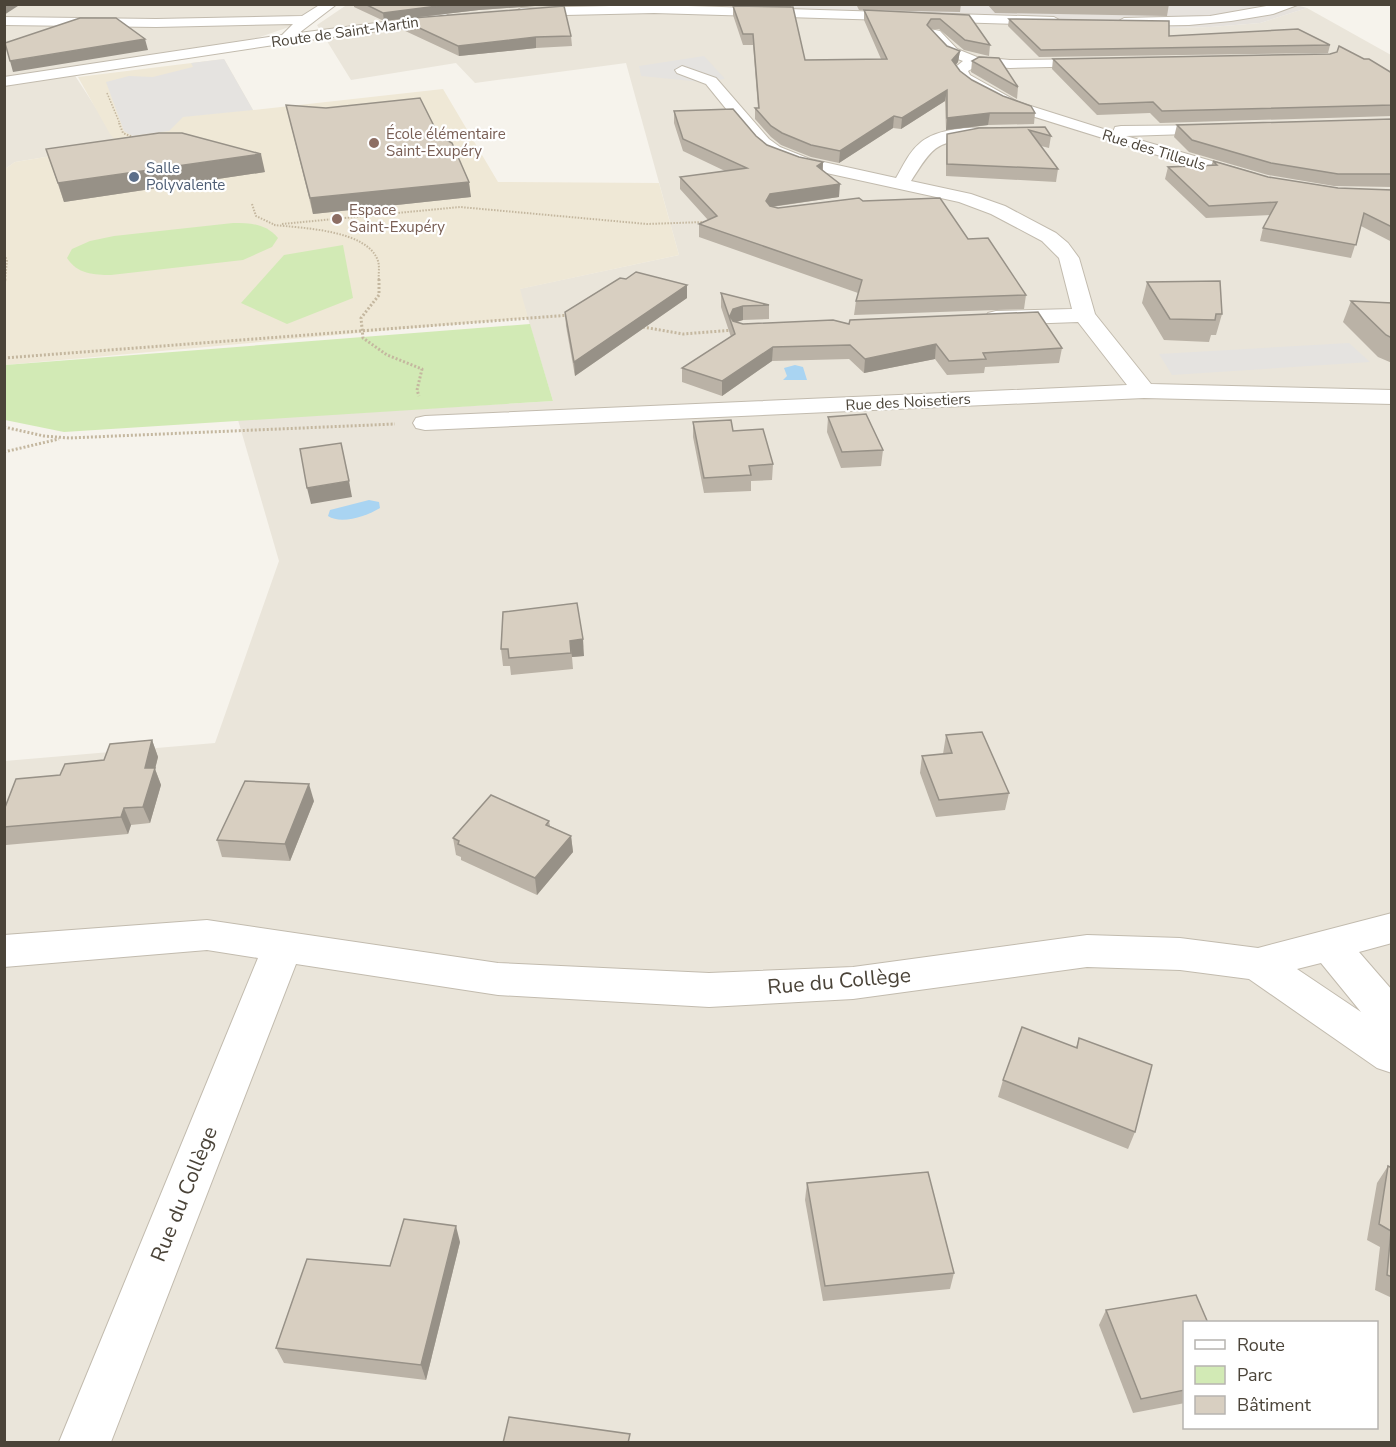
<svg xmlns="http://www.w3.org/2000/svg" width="1396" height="1447" font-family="'Nunito Sans',sans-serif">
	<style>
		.residential { fill: #eae5da; fill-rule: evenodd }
		.industrial { fill: #e6e2dd }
		.education { fill: #efe8d6 }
		.green { fill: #d2eab5 }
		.parking { fill: #e5e3e0 }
		.water { fill: #a9d4f2 }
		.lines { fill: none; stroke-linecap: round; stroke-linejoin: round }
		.street-casing { stroke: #c2bbae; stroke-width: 2 }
		.path-far2 { stroke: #c4b79f; stroke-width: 1.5; stroke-dasharray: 1.5 1.5; stroke-linecap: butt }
		.path-far1 { stroke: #c4b79f; stroke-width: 2; stroke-dasharray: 1.5 1.5; stroke-linecap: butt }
		.path { stroke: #c4b79f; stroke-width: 3; stroke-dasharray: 2 2; stroke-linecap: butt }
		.street { fill: #fff; fill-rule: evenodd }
		.wall { fill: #bab2a6 }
		.shaded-wall { fill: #979187 }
		.building { fill: #d8cfc1; stroke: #979187; stroke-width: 1.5 }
		.education-dot { fill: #8d6e63; stroke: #fff; stroke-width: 2 }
		.service-dot { fill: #5c6f8a; stroke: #fff; stroke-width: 2 }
		.labels { text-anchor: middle; stroke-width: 4.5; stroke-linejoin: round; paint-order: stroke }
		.far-street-label { font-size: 15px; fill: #4b4439; stroke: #fff }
		.far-education-label { font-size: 15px; fill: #785e54; stroke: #fff; text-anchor: start }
		.far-service-label { font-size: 15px; fill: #4e5e75; stroke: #fff; text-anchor: start }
		.near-street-label { font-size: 21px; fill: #4b4439; stroke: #fff }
	</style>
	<rect width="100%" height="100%" fill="#f6f3ec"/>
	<g class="residential">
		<path d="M348,4L674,6L1121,29L1211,27L1260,23L1307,8L1391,55V1442H5V761L215,743L279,561L238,420L553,401L519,289L679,255L626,63L475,83L456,63L351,80L317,25ZM1184,1322H1376V1428H1184Z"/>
		<polygon points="5,5 320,5 289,27 257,38 205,48 70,68 120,145 15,162 5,169"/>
	</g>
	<polygon class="industrial" points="556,4 1292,4 1307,8 1260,23 1211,27 1121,29 674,6"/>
	<polygon class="education" points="224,59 253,110 443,89 498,182 659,183 679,255 520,289 528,318 5,365 5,169 15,162 119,145 110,134 78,77"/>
	<g class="green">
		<path d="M233,223C252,223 266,224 278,238L272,247L243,260L111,275C94,275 77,274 67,258L72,249L90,241L114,236Z"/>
		<polygon points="343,245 353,298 287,324 241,303 284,255"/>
		<polygon points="530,324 553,401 64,432 5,420 5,365"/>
	</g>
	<g class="parking">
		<polygon points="704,56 725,79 702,82 641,76 639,66"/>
		<polygon points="224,59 253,110 183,117 169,131 132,136 124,131 106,82 129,76 153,77 193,67 191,63"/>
		<polygon points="1349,343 1370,362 1172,375 1159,354"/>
	</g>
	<g class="water">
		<polygon points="795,365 803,367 807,380 783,380 787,376 784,368"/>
		<path d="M369,500L379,502L380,508C367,516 341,525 328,516L330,510Z"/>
	</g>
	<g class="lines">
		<g class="street-casing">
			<g id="street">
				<polygon points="321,4 337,4 299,33 446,14 453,18 446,22 287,43 4,86 4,77 282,35 293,24 156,27 4,25 4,17 156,19 302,16"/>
				<polygon points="1277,4 1300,4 1273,14 1231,21 1189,25 1124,26 1117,22 1124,18 1210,16"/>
				<polygon points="654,5 1054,17 1061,21 1054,25 654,13 521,16 514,12 521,8"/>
				<polygon points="935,30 940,31 957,49 977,57 1010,60 1101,59 1103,62 1096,66 1010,68 977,66 968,71 970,75 1018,102 1113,132 1115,127 1121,126 1225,125 1227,128 1225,131 1219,133 1126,136 1256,174 1259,178 1256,182 1244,182 1006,108 959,81 953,69 963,61 947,55 930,37 928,34 930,31"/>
				<path d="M682,66L716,78L769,139L780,147L810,159L896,178C903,166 909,152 920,143C937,128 976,125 997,130L999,134L997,138C988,140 978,139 968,140C933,141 929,154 911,181L971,194L1005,206L1056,233L1068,243L1079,258L1095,314L1151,384L1392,390V404L1144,398L425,430L416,428L413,423L416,418L425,416L1127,385L1078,322L996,325L988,323L985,318L988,313L996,311L1072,309L1059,258L1042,241L991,214L959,202L799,167L768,155L757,147L706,84L677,73L675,70Z"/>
				<path d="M1392,913V943L1359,952L1392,990V1073L1377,1068L1249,979L1180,970L1087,967L853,999L709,1007L498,995L296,964L111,1442H59L258,958L207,950L4,967V935L207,920L498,963L709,973L853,967L1087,935L1180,938L1258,948ZM1321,963L1361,1012L1297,969Z"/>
			</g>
		</g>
		<polyline class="path-far2" points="107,93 120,124"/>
		<g class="path-far1">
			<polyline points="119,123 123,133 135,138"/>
			<polyline points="252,204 256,216 275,225"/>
			<polyline points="282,224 460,207 647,224 705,222"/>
			<path d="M274,225C302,228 368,230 378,261C380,267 378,275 379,281"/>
			<polyline points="4,255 7,260 5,281"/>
		</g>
		<g class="path">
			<polyline points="379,279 379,295 361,318 363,338 387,355 422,369 417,390 419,396"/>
			<polyline points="4,285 5,279"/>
			<polyline points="643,327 683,334 734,330"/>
			<polyline points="4,358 570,315"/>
			<polyline points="4,427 44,436 69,438 395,424"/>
			<polyline points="4,452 59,439"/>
		</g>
		<use href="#street" class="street"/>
	</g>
	<g class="wall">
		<polygon points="354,4 562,4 479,10 401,19 571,36 572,46 536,48 459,56 401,29 400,19 384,21 354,7"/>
		<polygon points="729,4 791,4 791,7 805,60 881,59 864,20 864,10 969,15 990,45 989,56 964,50 939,29 931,29 947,46 960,51 958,62 956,65 960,71 972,80 1035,113 1034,124 988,125 946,130 945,101 901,129 893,128 839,163 811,157 781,145 771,137 755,119 755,108 758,108 753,45 743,45 733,15 733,6 730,6"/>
		<polygon points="856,4 961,4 960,12 859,10"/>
		<polygon points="987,4 1169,4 1167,16 995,13"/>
		<polygon points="1009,19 1169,36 1330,45 1328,53 1039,57 1008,26"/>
		<polygon points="1053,59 1392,73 1392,116 1160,123 1150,113 1097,115 1052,69"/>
		<polygon points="972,61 1018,87 1017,99 971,72"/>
		<polygon points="286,105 439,136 471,197 313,214"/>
		<polygon points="674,111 756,136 767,145 799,157 823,162 823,171 839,197 772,207 778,208 863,201 968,239 1026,295 1024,309 854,315 856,301 858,293 699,237 699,224 708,220 680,189 680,177 725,171 683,151 674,123"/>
		<polygon points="1392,119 1392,187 1334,186 1268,175 1189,152 1174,137 1177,125"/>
		<polygon points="1045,127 1051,136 1049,148 1041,146 1058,169 1056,182 946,176 946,146 947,134"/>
		<polygon points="46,149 265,172 64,202"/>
		<polygon points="1213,161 1268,177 1338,188 1392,190 1392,242 1361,226 1351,258 1260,241 1263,228 1271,215 1206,218 1165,179 1168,167 1211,166"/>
		<polygon points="1147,282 1222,314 1216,335 1211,335 1209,342 1164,340 1142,303"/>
		<polygon points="721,293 769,305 769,319 743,320 736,322 743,324 849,324 1062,348 1059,363 985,367 984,373 947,375 935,359 864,373 849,359 772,361 722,396 682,382 682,368 731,337 721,307"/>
		<polygon points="687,298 575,376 566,326 565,312"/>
		<polygon points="1351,301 1392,303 1392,363 1378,357 1343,322"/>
		<polygon points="828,417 883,450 881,466 841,468 827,432"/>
		<polygon points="693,422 733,431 773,464 772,480 751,481 751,491 704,493 693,437"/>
		<polygon points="503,612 584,656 572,657 573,669 511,675 510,666 503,666 501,649"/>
		<polygon points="946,735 1009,793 1005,810 936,817 920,773 922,756 943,754"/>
		<polygon points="152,740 158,757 155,769 161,785 150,823 131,825 128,834 6,845 4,841 4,810 60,775 104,760"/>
		<polygon points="314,801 290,861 222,857 217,840"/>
		<polygon points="549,821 550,826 571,836 573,852 537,895 461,860 461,857 456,855 453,838"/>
		<polygon points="1079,1038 1135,1132 1128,1149 998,1097 1003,1080 1076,1047"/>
		<polygon points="1388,1166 1392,1168 1392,1298 1375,1290 1380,1247 1367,1240 1377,1183"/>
		<polygon points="807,1183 954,1273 950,1289 823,1301 805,1200"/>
		<polygon points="460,1242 426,1380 284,1363 276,1348"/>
		<polygon points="1106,1310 1185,1323 1185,1403 1133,1413 1099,1325"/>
	</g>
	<g class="shaded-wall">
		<polygon points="6,4 21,4 4,15 4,5"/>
		<polygon points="453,4 562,4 479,10 384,21 383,13"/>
		<polygon points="536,37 536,48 459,56 458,46"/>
		<polygon points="145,39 148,50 13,72 10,61"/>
		<polygon points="960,51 958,62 951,70 952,60"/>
		<polygon points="947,90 945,101 901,129 902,118"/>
		<polygon points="990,113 988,125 946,130 947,118"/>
		<polygon points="894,116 893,128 839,163 840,151"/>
		<polygon points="261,154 265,172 64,202 58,183"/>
		<polygon points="823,162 822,174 817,166"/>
		<polygon points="469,182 471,197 313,214 310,198"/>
		<polygon points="840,184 839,197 769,207 766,201 770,194"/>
		<polygon points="687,285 687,298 575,376 574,362"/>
		<polygon points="743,306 743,320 733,323 730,316 733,309"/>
		<polygon points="936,344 935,359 864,373 865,359"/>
		<polygon points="773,347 772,361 722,396 722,381"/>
		<polygon points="349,481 352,497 311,504 307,488"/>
		<polygon points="583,639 584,656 572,657 570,641"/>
		<polygon points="152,740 158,757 155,769 161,785 150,823 143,807 145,768"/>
		<polygon points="309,784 314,801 290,861 285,844"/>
		<polygon points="124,808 131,825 128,834 121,817"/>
		<polygon points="571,836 573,852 537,895 535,878"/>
		<polygon points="456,1226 460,1242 426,1380 421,1365"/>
	</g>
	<g class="building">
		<polygon points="365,4 453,4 383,13"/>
		<polygon points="564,6 571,36 536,37 458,46 400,19"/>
		<polygon points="733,6 793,7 805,60 887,59 864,10 969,15 990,45 965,40 940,19 931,19 927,25 947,46 960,51 952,60 960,71 972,80 1003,96 1031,106 1035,113 990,113 947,118 947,90 902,118 894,116 840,151 811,145 782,133 771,126 755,108 759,108 753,34 743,34"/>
		<polygon points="80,18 116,18 145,39 10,61 5,43"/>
		<polygon points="1009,19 1169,21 1169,36 1298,29 1330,45 1041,50"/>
		<polygon points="1339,46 1364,59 1369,59 1392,73 1392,105 1162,111 1153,102 1099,104 1053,59 1330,54 1337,52"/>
		<polygon points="979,57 999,58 1018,87 972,61"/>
		<polygon points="420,98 439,136 452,143 469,182 310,198 286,105 326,108"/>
		<polygon points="733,109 756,136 767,145 799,157 823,162 817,166 840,184 770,194 766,201 770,206 778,208 859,198 863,201 940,198 968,239 988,238 1026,295 856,301 862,280 699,224 717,216 680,177 747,168 683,139 674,111"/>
		<polygon points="1392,119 1392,174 1338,174 1271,163 1192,140 1177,125"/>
		<polygon points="1045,127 1051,136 1029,130 1058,169 947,164 947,134 979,128"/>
		<polygon points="159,133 182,133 261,154 58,183 46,149"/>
		<polygon points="1213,161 1268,177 1338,188 1392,190 1392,227 1364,213 1356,245 1263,228 1277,202 1209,206 1168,167 1217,165"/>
		<polygon points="636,272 687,285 574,362 565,312 620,278 626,279"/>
		<polygon points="1220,281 1222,314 1216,314 1215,320 1170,319 1147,282"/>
		<polygon points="721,293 769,305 743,306 733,309 730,316 733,321 743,324 833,320 849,324 850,320 1038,312 1062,348 983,353 986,359 949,361 936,344 865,359 850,345 773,347 722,381 682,368 735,334"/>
		<polygon points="1351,301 1392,303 1392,338 1386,335"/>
		<polygon points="866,414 883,450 842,452 828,417"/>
		<polygon points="731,420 733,431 763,429 773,464 749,466 751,475 704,478 693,422"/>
		<polygon points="341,443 349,481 307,488 300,449"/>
		<polygon points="577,603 583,639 570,641 571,653 509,658 508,649 501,649 503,612"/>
		<polygon points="982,732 1009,793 939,800 922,756 952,753 946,735"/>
		<polygon points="152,740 145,768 155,768 143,807 124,808 121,817 4,827 4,810 16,779 60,775 65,764 104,760 110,744"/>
		<polygon points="245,781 309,784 285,844 217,840"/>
		<polygon points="491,795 549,821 546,825 571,836 535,878 458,844 459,841 453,838"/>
		<polygon points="1022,1027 1077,1048 1079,1038 1152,1065 1135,1132 1003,1080"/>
		<polygon points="1388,1166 1392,1168 1392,1277 1387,1275 1391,1231 1379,1224"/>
		<polygon points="928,1172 954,1273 825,1286 807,1183"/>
		<polygon points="404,1219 456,1226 421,1365 276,1348 307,1259 390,1266"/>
		<polygon points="1196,1295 1208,1323 1185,1323 1185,1390 1141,1399 1106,1310"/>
		<polygon points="509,1417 630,1434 628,1443 503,1443"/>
	</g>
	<g class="education-dot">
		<circle cx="374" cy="143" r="6"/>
		<circle cx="337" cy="219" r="6"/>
	</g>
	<circle class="service-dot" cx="134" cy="177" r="6"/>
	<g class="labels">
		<g class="far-street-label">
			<text transform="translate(345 32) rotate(-8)" y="5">Route de Saint-Martin</text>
			<text transform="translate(1154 150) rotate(17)" y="5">Rue des Tilleuls</text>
			<text transform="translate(908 402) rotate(-3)" y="5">Rue des Noisetiers</text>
		</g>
		<g class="far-education-label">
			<text x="386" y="139">École élémentaire<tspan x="386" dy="17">Saint-Exupéry</tspan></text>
			<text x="349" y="215">Espace<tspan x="349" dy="17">Saint-Exupéry</tspan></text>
		</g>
		<g class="far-service-label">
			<text x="146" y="173">Salle<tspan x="146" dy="17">Polyvalente</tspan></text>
		</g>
		<g class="near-street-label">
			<text transform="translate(839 981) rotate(-5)" y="7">Rue du Collège</text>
			<text transform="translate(184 1194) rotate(-68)" y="7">Rue du Collège</text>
		</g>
	</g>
	<rect width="1396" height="1447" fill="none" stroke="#4b4439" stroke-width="12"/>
	<rect x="1183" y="1321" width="195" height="108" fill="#ffffff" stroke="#b7b4b0" stroke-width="1.5"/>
	<rect x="1195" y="1340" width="30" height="9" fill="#ffffff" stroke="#b7b4b0" stroke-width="1.5"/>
	<text x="1237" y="1351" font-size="18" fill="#4b4439">Route</text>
	<rect x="1195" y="1366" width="30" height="18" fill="#d2eab5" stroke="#b7b4b0" stroke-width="1.5"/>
	<text x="1237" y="1381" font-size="18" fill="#4b4439">Parc</text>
	<rect x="1195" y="1396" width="30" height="18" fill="#d8cfc1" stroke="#b7b4b0" stroke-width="1.5"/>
	<text x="1237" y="1411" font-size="18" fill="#4b4439">Bâtiment</text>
</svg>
